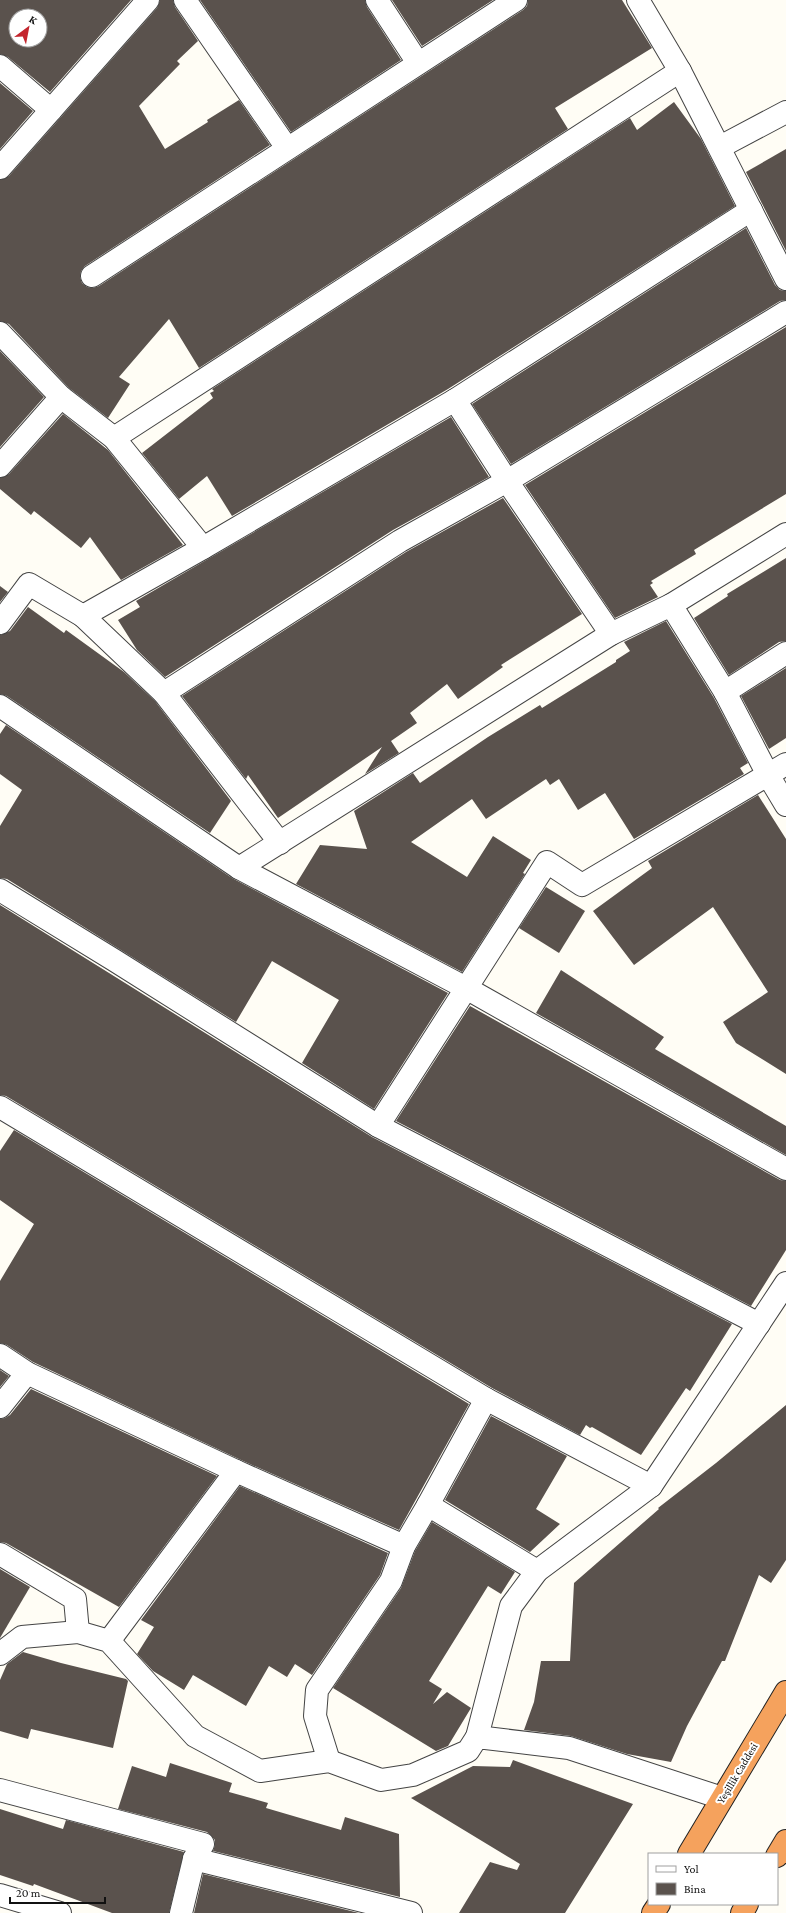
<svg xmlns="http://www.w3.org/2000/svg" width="786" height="1913" font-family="'Crimson Pro',serif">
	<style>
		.building { fill: #5a524d; fill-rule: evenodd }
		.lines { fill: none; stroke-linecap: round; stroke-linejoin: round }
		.minor-casing { stroke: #444; stroke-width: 24 }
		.highway-casing { stroke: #222; stroke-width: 24 }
		.minor { stroke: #fff; stroke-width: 22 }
		.highway { stroke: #f5a25d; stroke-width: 22 }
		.labels { text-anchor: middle; stroke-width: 4; stroke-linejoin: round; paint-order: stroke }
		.street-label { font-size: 11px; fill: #111; stroke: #fff }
	</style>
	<rect width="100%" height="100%" fill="#fffdf5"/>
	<g class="building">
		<path d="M0,0H131L50,92L8,57L0,54ZM16,16H40V40H16Z"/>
		<polygon points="160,0 173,0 175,7 198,41 177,61 180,64 139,106 165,149 208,122 207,120 239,100 270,145 85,266 81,271 80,277 82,283 87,287 93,288 99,286 523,10 527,6 528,0 622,0 652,48 555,108 568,129 199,368 169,319 119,377 130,384 108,418 69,388 9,324 0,321 0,180 9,176 157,8"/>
		<polygon points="200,0 365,0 367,7 401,60 291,132"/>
		<polygon points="392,0 493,0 422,46"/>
		<polygon points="0,83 33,111 0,149"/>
		<polygon points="674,102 701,139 735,206 448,389 232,516 207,476 179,499 142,453 213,398 210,393 214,391 212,389 630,118 637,130"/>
		<polygon points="786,149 786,251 746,172"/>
		<polygon points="746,228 775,285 780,290 786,291 786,300 780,301 511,464 472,404"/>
		<polygon points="786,327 786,494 694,550 696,554 651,581 653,583 650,585 658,597 615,618 525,485"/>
		<polygon points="0,351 44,397 0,447"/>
		<polygon points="63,414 108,450 183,545 121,580 90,537 81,548 34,511 31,515 0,489 0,478 9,474"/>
		<polygon points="451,417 489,477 393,530 165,677 137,650 118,620 140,607 136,601"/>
		<polygon points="503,498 582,614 501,665 503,667 458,699 447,684 410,713 417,723 391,741 399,753 365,774 382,747 278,818 248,775 246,779 182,696 406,552"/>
		<polygon points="786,558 786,641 779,642 729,675 694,618 728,596 727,594"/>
		<polygon points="0,586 8,592 0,602"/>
		<polygon points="28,607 64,633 66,630 124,672 155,701 231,801 210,833 7,696 0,694 0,635 10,631"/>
		<polygon points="666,621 714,698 748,763 740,768 744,774 634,839 605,793 578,810 559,779 550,785 546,779 486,819 472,799 411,842 467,877 493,836 531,860 523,873 525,874 462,972 296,884 320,845 367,849 354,811 413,773 420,783 488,737 540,705 542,708 616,662 616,660 630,651 624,642"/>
		<polygon points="786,668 786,738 769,749 741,696"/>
		<polygon points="6,725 232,878 448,993 374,1109 302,1063 339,1000 272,961 236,1022 7,879 0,878 0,826 22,790 0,774 0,734"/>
		<polygon points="758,795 786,839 786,1074 736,1043 723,1022 768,992 713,907 634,965 593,911 652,868 648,861"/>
		<polygon points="546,887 585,911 559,953 519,928"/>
		<polygon points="0,905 372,1137 732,1324 690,1391 686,1388 641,1455 592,1427 590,1428 586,1425 580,1435 492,1388 6,1096 0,1095"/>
		<polygon points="561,970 664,1037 655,1049 786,1126 786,1155 536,1013"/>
		<polygon points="470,1006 780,1180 786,1181 786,1250 751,1306 396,1121"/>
		<polygon points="14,1130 469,1404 399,1530 241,1460 33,1362 7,1345 0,1343 0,1281 34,1224 0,1200 0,1151"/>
		<polygon points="0,1370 9,1376 0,1387"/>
		<polygon points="31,1389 217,1476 119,1607 6,1543 0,1542 0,1419 5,1418 10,1415"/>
		<polygon points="786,1405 786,1560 771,1583 759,1575 725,1661 722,1661 687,1726 671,1762 627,1754 571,1736 524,1730 534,1702 541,1661 570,1661 574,1583 659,1509 658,1508 716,1463"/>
		<polygon points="491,1416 567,1456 536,1509 560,1524 530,1552 445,1500"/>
		<polygon points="240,1486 388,1553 380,1575 312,1675 295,1664 287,1677 269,1666 246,1706 193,1675 184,1690 153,1671 137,1654 154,1627 141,1620"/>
		<polygon points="432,1522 515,1572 501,1594 488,1586 429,1681 442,1689 433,1704 447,1692 471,1708 448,1746 436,1751 333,1688 401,1588 415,1551"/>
		<polygon points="0,1569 30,1587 0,1638"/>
		<polygon points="23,1652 61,1663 126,1679 128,1681 113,1748 31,1729 28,1739 0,1731 0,1680 7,1664"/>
		<polygon points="513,1760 633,1804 565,1913 459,1913 490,1862 517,1870 520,1864 411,1798 473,1766 510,1767"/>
		<polygon points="170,1763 232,1783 229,1792 268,1803 266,1808 341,1830 345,1817 399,1834 400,1897 213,1851 215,1845 215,1840 207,1832 118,1809 132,1766 166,1777"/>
		<polygon points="0,1809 63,1829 66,1820 184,1852 169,1913 112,1913 34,1884 33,1886 0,1875"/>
		<polygon points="203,1874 359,1913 194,1913"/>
	</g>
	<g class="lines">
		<g class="minor-casing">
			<g id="minor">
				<polyline points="185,0 287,148"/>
				<polyline points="377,0 418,63"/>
				<polyline points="638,0 680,71 786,279"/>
				<polyline points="0,66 51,110"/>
				<polyline points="720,147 786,112"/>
				<polyline points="0,168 148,0"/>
				<polyline points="92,276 516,0"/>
				<polyline points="0,333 61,397 114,438 203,548"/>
				<polyline points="455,400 507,481 611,634"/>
				<polyline points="114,438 680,71"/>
				<polyline points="0,466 61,397"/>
				<polyline points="671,605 786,534"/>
				<polyline points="83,616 164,693 280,843"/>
				<polyline points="0,623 29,584 83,616 203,548 455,400 751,210"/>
				<polyline points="725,692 786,653"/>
				<polyline points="164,693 400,541 507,481 786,312"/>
				<polyline points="0,706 239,868 466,988 786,1169"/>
				<polyline points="239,868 611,634 671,605 725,692 768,775 786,805"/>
				<polyline points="0,890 114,960 378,1126 759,1324"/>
				<polyline points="0,1107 486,1399 651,1486"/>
				<polyline points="378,1126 547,862 582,885 786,764"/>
				<polyline points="0,1355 27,1373 236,1471 404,1546 428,1505 486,1399"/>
				<polyline points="0,1407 27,1373"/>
				<polyline points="428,1505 537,1571"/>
				<polyline points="0,1554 75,1599 78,1632"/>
				<polyline points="109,1641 236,1471"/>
				<polyline points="0,1654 22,1637 78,1632 109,1641 195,1736 260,1771 329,1761 381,1780 413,1775 468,1751 477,1737 569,1748 722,1798"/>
				<polyline points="477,1737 511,1606 537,1571 651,1486 786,1283"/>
				<polyline points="329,1761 315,1716 317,1690 391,1581 404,1546"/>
				<polyline points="0,1790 203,1844 194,1859 181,1913"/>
				<polyline points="194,1859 411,1913"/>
				<polyline points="0,1895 60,1913"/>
			</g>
		</g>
		<g class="highway-casing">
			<g id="highway">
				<polyline points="689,1854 786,1692"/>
				<polyline points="777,1856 786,1841"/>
				<polyline points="653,1913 659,1904"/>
				<polyline points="742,1913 747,1904"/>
			</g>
		</g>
		<use href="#minor" class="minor"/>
		<use href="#highway" class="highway"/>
	</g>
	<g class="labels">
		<g class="street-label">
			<text transform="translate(737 1773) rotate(-59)" y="4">Yeşillik Caddesi</text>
		</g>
	</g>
	<rect x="648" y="1853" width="130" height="52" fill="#ffffff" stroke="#a0a0a0"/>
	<rect x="656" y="1866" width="20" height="6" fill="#ffffff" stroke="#a0a0a0"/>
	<text x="684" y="1873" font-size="12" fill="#111111">Yol</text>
	<rect x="656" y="1883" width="20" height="12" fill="#5a524d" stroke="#a0a0a0"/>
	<text x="684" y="1893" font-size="12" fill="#111111">Bina</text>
	<g transform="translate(28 28) rotate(32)"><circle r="19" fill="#ffffff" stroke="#a0a0a0"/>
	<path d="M0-3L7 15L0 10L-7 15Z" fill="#c4262e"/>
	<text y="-6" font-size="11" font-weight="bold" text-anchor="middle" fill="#111111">K</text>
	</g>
	<path d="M10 1897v6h95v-6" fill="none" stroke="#111111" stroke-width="2"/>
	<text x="16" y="1897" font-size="12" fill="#111111" stroke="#ffffff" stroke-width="3" paint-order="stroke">20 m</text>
</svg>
